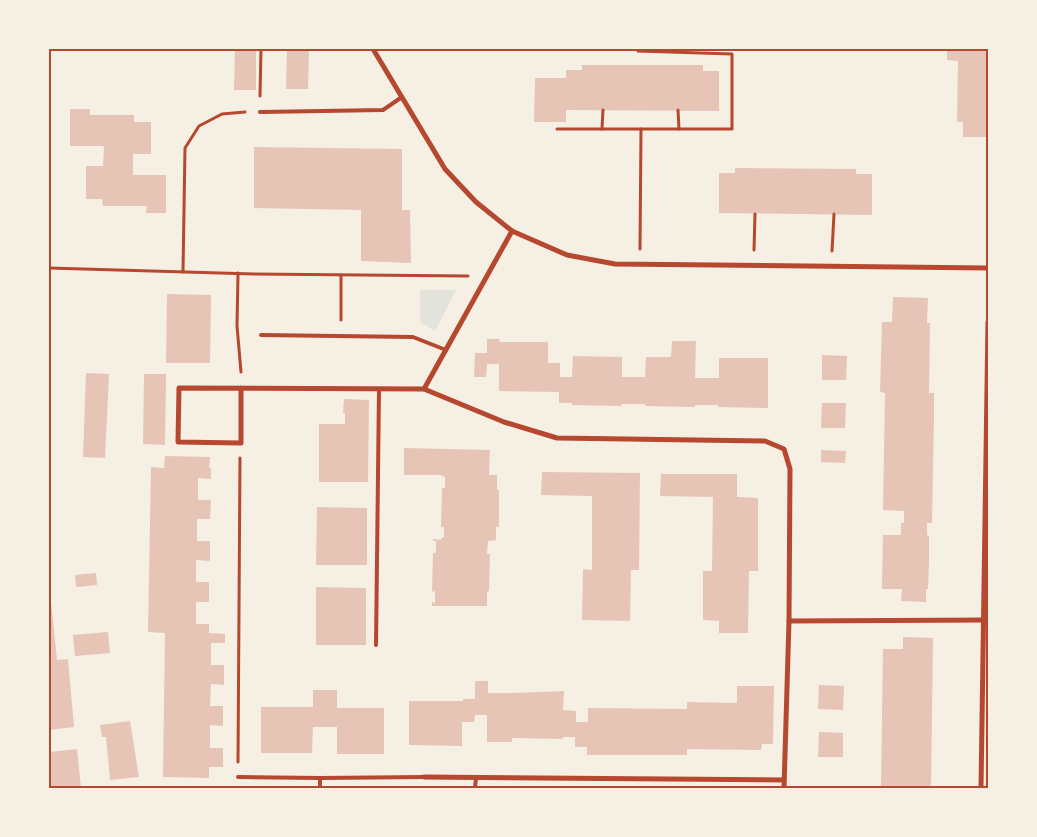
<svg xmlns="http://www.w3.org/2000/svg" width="1037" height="837" font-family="Lora,serif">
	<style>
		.green { fill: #e2e4dc }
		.building { fill: #e6c5b7 }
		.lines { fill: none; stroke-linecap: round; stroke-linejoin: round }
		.path { stroke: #b5482f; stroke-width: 3 }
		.service { stroke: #b5482f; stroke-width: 4 }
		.minor { stroke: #b5482f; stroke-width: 5 }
		.neatline { fill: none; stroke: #b5482f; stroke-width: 2 }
	</style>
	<rect width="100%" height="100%" fill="#f6efe4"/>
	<polygon class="green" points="420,290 456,290 435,331 420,322"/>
	<g class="building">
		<polygon points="235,49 256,49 256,90 234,90"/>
		<polygon points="287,49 309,49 308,89 286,89"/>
		<polygon points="947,49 987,49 988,137 963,137 963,122 957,122 958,61 947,60"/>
		<polygon points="582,65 703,65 703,71 719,71 719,111 566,110 566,122 534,122 535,78 566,78 566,70 582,70"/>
		<polygon points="70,109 90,109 90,115 134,115 134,122 151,122 151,154 133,154 133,175 166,175 166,213 146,213 147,206 103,206 102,199 86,199 86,166 103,166 104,146 70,146"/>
		<polygon points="254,147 402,149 402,210 410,210 411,263 361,261 361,210 254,208"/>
		<polygon points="735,168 856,169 856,174 872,174 872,215 719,213 719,173 735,173"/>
		<polygon points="167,294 211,295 210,363 166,363"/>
		<polygon points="893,297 928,298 927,323 930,323 929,393 934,393 934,417 932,523 927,523 927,535 929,536 929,563 928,589 926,589 926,602 901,601 902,589 882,589 883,535 901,535 901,523 904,523 904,511 883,510 885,393 880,392 882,322 892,322"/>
		<polygon points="487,339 499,339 500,342 548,342 548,363 560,363 560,377 572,377 573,356 622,357 622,377 645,377 646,357 671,357 672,341 696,341 695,378 719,378 719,358 768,358 768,408 718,407 718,405 695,405 695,407 645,406 645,404 622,404 621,406 572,405 572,403 559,403 559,392 499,391 499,364 487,364 486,377 474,377 475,353 487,353"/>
		<polygon points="822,355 847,356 846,380 822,380"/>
		<polygon points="86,373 109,374 105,458 83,457"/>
		<polygon points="144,374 166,374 165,445 143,444"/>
		<polygon points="344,399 369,400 368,482 319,482 319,424 345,424 345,413 343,413"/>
		<polygon points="822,403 846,403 845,428 821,428"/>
		<polygon points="404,448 490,450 489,475 497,475 497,489 499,490 499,527 496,527 496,540 488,541 487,554 490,554 489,591 487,592 487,606 432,606 432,602 435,603 435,591 432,592 433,553 436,553 436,541 433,541 433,539 441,540 441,538 444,537 444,527 441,527 442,488 445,488 445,477 442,476 442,475 404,475"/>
		<polygon points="821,450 846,451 845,463 821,462"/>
		<polygon points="165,456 210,457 209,468 211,468 211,479 198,478 198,500 211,500 210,519 197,519 197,541 210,541 210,561 196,560 196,582 209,582 209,602 196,602 196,624 209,624 209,633 225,634 225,643 211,643 211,665 224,665 224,685 211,684 210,706 223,706 223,726 210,725 210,748 223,748 223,767 209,767 209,778 163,777 165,633 148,632 151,467 164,468"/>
		<polygon points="542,472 640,473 639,570 631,570 630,621 582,620 583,569 592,570 592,496 541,495"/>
		<polygon points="661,474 737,474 737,497 758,498 758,571 749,571 748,633 719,633 719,621 703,620 703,571 712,571 713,497 660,496"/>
		<polygon points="317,507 367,508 367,565 316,565"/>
		<polygon points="96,573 97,585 76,587 75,575"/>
		<polygon points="316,587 366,588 366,645 316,645"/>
		<polygon points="49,592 50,592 57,660 68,659 74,727 49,730"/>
		<polygon points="108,632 110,653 75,656 73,635"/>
		<polygon points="903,637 933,638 931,788 881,788 883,649 903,649"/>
		<polygon points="475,681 488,681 488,693 513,693 564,691 563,710 576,711 576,722 588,722 588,708 687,709 687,702 737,703 737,686 774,686 773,744 762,744 761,750 687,749 687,755 587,755 587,747 575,747 575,737 563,737 563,739 512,738 512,742 487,742 487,715 475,715 474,722 462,722 462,746 409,745 409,701 463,701 463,699 475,699"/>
		<polygon points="819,685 844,686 843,710 818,709"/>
		<polygon points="313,690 337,690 337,708 384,708 384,754 337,754 337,727 313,727 312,753 261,753 261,707 313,707"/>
		<polygon points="130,721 139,777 110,780 106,737 102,737 100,725"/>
		<polygon points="819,732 843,733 843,757 818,757"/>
		<polygon points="77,749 81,788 49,788 49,752"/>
	</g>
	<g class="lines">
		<g class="path">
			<polyline points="260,96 261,49"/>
			<polyline points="678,110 679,129"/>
			<polyline points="557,129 732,129 732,54 638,51 639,49"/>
			<polyline points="602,129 603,110"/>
			<polyline points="640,249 641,129"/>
			<polyline points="754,250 755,214"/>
			<polyline points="832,251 834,214"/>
			<polyline points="49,268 254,274 468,276"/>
			<polyline points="183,272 185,148 199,126 222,114 245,112"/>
			<polyline points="238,273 237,326 241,372"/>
			<polyline points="341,320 341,275"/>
			<polyline points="238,762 240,458"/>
		</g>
		<g class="service">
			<polyline points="260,112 383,110 402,97"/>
			<polyline points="261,335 413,337 446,350"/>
			<polyline points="376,645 379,389"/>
			<polyline points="238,777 320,778"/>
			<polyline points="320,788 320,778 424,777"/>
			<polyline points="475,788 476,778"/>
		</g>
		<g class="minor">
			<polyline points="373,49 445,169 476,202 512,231 567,255 615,264 988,268"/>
			<polyline points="241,388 241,443 178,442 179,388 424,389 512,231"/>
			<polyline points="424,389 504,422 557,438 765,441 784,449 790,469 789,621 988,620"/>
			<polyline points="424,777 784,780"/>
			<polyline points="784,788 789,621"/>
			<polyline points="981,788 988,322"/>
		</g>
	</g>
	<rect width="1037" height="837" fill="none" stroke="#f6efe4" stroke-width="100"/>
	<rect x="50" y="50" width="937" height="737" class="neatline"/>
</svg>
